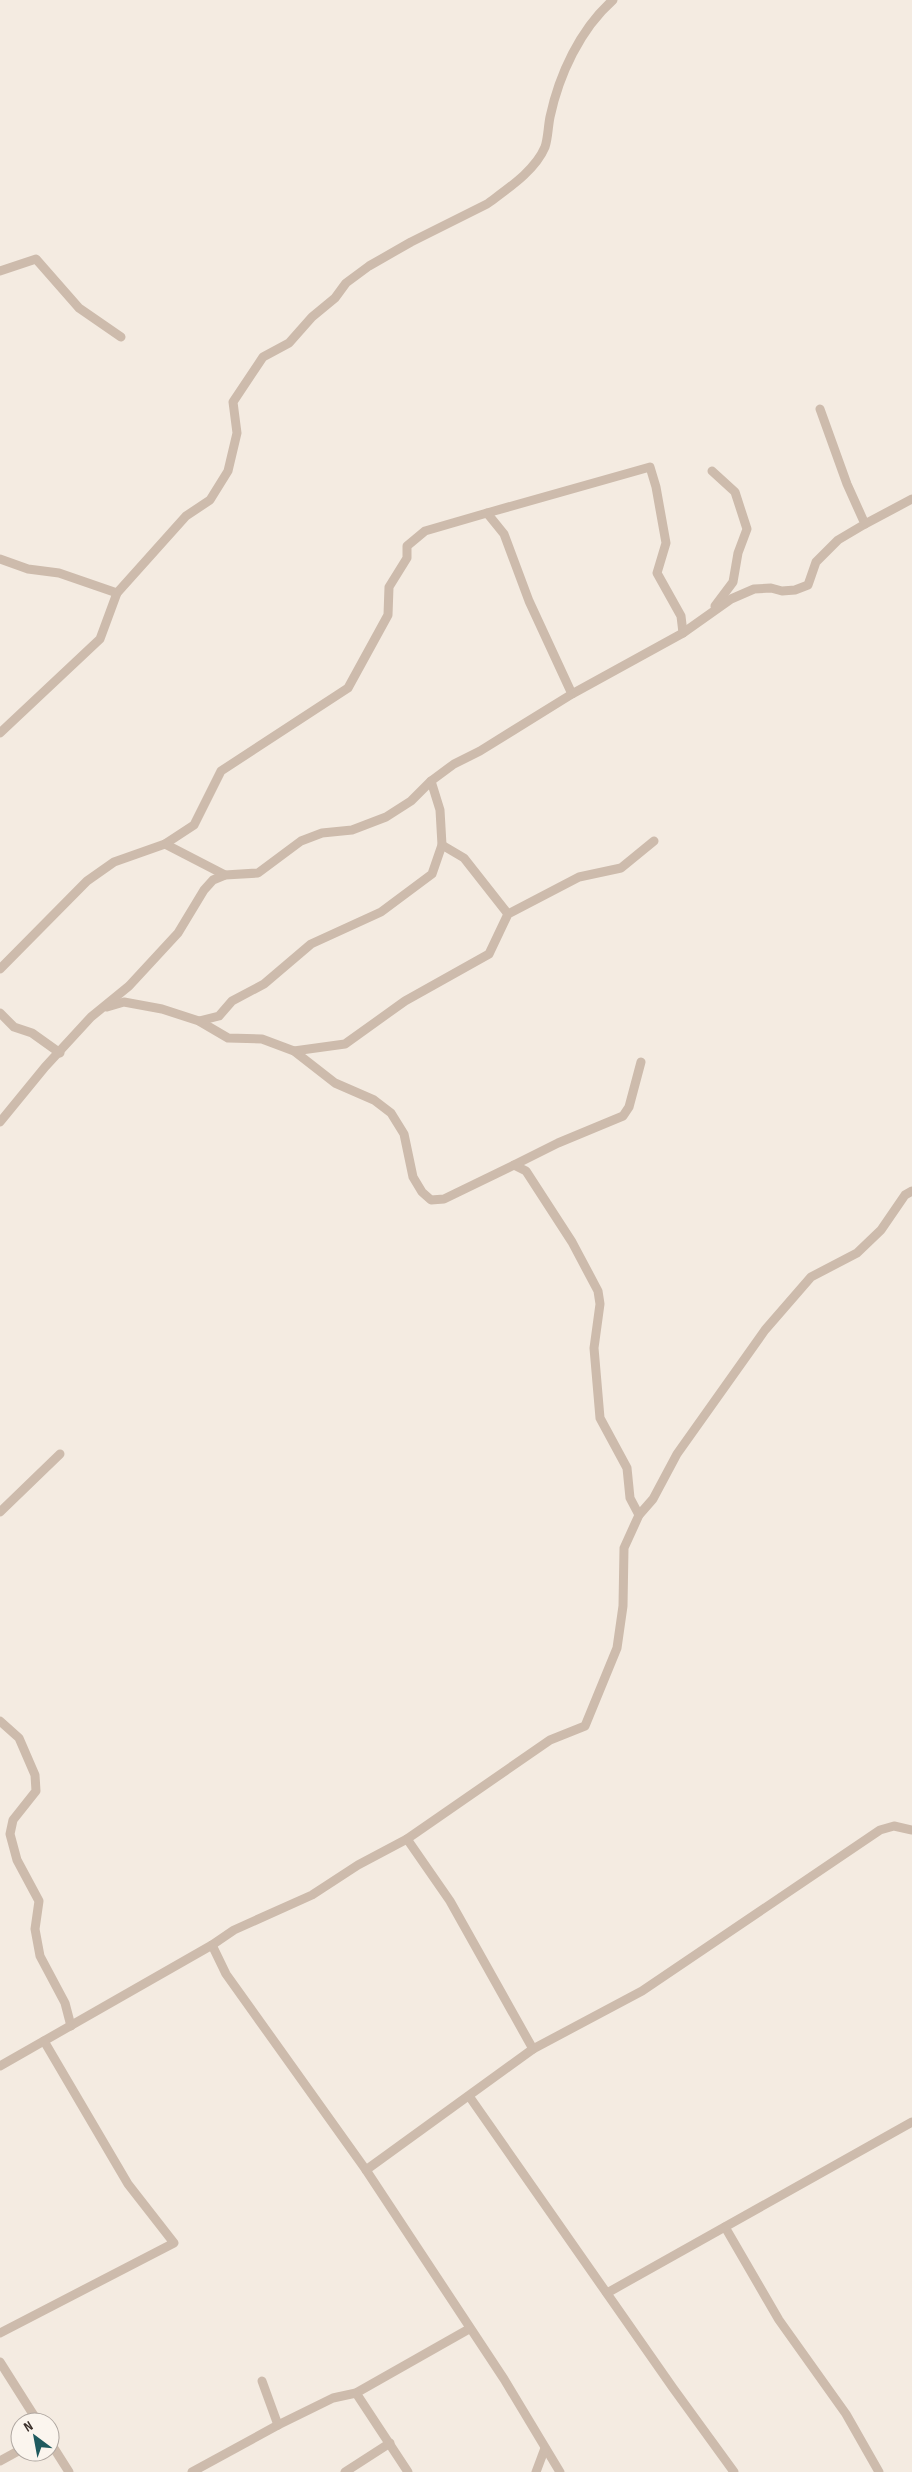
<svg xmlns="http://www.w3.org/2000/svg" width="912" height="2472" font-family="'Sofia Sans Condensed',sans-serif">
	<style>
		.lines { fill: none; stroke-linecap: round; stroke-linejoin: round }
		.street { stroke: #cdbbac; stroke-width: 9 }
	</style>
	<rect width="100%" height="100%" fill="#f4ebe1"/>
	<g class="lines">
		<g class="street">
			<polyline points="0,271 36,259 79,308 121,337"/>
			<polyline points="712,471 735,492 747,529 738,553 733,582 715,606"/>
			<polyline points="487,513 650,467 656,487 666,543 657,573 681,616 683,633"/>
			<polyline points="865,524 912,499"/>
			<polyline points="0,559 28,569 59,573 117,593"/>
			<path d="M0,733L100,639L117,593L186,516L210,500L228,471L237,433L233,402L263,357L289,343L312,317L335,298L346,283L369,266L411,242L487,204C507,189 535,171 545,147C548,138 548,127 550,117C559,75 580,29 613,0"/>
			<polyline points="165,844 194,825 221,771 348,688 388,615 389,587 407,558 407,546 425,531 487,513 504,534 529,601 572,694"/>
			<polyline points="442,845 464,858 508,914"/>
			<polyline points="0,969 87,881 114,862 165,844 225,875"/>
			<polyline points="107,1007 124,1002 162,1009 199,1021 228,1038 262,1039 294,1051 335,1083 374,1100 391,1113 404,1134 413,1177 422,1192 431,1200 444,1199 514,1165 526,1171 572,1242 598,1291 600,1304 594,1348 600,1418 627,1468 630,1498 639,1515"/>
			<polyline points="0,1013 14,1027 32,1033 60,1053"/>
			<polyline points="199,1021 219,1016 232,1001 264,984 311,944 381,912 432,874 442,845 440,810 431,781"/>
			<polyline points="294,1051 345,1044 405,1001 489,954 508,914 579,877 621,868 654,841"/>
			<polyline points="0,1122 45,1067 91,1017 129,986 178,933 204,890 213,880 225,875 258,873 301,841 322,833 352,830 386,817 411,801 431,781 454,764 480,751 572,694 683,633 731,599 754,589 771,588 782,591 795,590 808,585 816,562 838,540 865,524 847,484 820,409"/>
			<polyline points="514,1165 558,1143 623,1116 629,1107 641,1062"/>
			<polyline points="0,1512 60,1454"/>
			<polyline points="0,1721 19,1738 35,1775 36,1791 13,1820 10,1834 17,1860 39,1901 35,1929 40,1956 65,2003 71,2026"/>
			<polyline points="407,1839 450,1901 533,2049 642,1991 880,1830 894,1826 912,1830"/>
			<polyline points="212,1945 226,1974 366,2170 504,2379 560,2472"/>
			<polyline points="0,2066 212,1945 234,1930 312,1895 358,1865 407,1839 550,1740 585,1726 617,1648 623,1606 624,1548 639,1515 653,1499 677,1454 765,1330 811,1277 857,1253 881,1230 905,1195 912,1191"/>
			<polyline points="469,2096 673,2388 734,2472"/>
			<polyline points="366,2170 533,2049"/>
			<polyline points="725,2227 779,2320 846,2414 879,2472"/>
			<polyline points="607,2293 912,2122"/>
			<polyline points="0,2333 174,2243 128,2184 44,2041"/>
			<polyline points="0,2362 38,2422"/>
			<polyline points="262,2381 278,2425"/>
			<polyline points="356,2393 408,2472"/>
			<polyline points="50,2442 69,2472"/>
			<polyline points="0,2461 20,2450"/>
			<polyline points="192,2472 278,2425 333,2398 356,2393 469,2329"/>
			<polyline points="345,2472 390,2443"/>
			<polyline points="536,2472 545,2448"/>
		</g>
	</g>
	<g transform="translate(35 2437) rotate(328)"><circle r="24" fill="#fbf5ee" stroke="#aea6a0"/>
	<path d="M0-4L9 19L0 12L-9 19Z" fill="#1f5a5e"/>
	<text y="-8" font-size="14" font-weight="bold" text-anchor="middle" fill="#3b302b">N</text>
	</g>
</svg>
